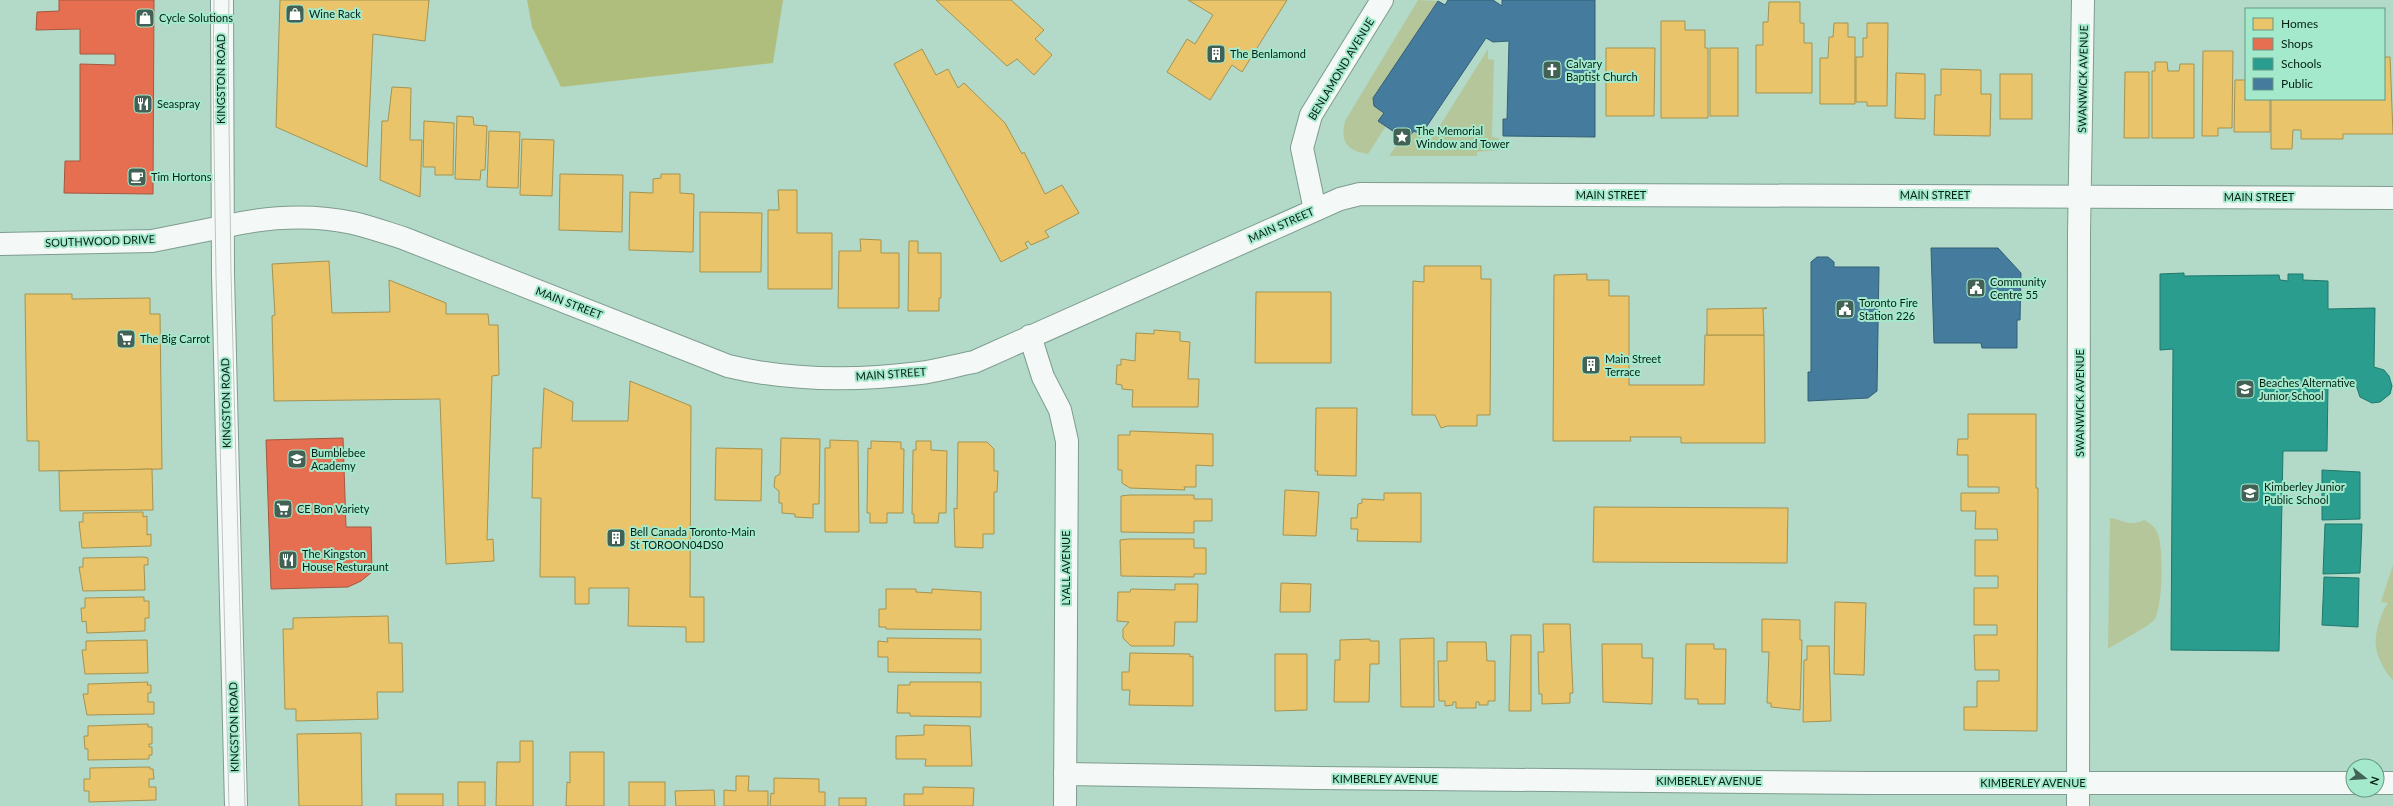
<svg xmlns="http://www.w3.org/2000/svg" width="2393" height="806" font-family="Lato,sans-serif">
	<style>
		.green { fill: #b5c69b }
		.forest { fill: #b0be7d }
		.homes { fill: #e9c46a; stroke: #a49351 }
		.shops { fill: #e76f51; stroke: #a3583f }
		.schools { fill: #2a9d8f; stroke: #1f786b }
		.public { fill: #457b9d; stroke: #326074 }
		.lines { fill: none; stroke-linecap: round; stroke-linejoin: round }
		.minor-casing { stroke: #7e9c8f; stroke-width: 24 }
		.tertiary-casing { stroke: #7e9c8f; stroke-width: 24 }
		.secondary-casing { stroke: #7e9c8f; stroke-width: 24 }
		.minor { stroke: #f4f9f7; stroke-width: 22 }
		.tertiary { stroke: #f4f9f7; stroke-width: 22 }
		.secondary { stroke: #f4f9f7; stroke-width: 22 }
		.tram { stroke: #bbc6c1; stroke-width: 1 }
		.labels { text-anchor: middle; stroke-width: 4; stroke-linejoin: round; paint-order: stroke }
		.poi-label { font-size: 11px; fill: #042116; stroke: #a4e9cc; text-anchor: start }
		.street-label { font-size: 11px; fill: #042116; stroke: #a4e9cc }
	</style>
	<rect width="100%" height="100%" fill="#b3dac9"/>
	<g class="green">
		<path d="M1418,0L1438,1L1373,98L1374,106L1384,113L1378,121L1386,126L1368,154C1347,151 1340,142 1345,121Z"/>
		<polygon points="1488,49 1488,59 1494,60 1492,137 1499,138 1500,150 1477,152 1477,156 1389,156 1398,143 1404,146 1406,140 1414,131 1424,139 1432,138"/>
		<path d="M2110,518C2123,520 2130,527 2144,520C2150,523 2154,526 2157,532C2164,544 2163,609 2154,620C2148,627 2117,643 2108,649Z"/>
		<path d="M2393,565V680C2386,674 2377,657 2376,647C2374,635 2381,612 2388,603L2381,602Z"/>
	</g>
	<polygon class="forest" points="527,0 783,0 773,63 561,87 532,27"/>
	<g class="homes">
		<polygon points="280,0 429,0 425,41 373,34 367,167 276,127"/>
		<polygon points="936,0 1011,0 1044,30 1035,39 1052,55 1034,75 1017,59 1007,66"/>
		<polygon points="1188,0 1287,0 1242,72 1232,65 1210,100 1167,72 1187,39 1195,44 1213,15"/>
		<polygon points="1769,2 1800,2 1800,23 1804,23 1804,43 1812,43 1812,93 1756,93 1756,45 1763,45 1763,22 1768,22"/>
		<polygon points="1661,21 1685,21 1685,30 1705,30 1705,48 1708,48 1708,118 1661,118"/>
		<polygon points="1834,23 1848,23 1848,37 1855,37 1855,104 1820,104 1820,58 1828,58 1829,37 1833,37"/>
		<polygon points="1867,23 1888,23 1887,106 1867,106 1867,102 1856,102 1856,57 1863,57 1863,38 1867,38"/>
		<polygon points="1606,48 1655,48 1654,116 1606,116"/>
		<rect x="1710" y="48" width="28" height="68"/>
		<polygon points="922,49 936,75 948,69 958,88 964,83 1005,123 1022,154 1024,152 1045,194 1062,185 1079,213 1045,231 1049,237 1031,245 1028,241 1025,243 1028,248 1001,262 894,64"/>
		<polygon points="2203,51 2233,51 2232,128 2218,128 2218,136 2202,136"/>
		<polygon points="2384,57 2390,57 2393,134 2343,134 2343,139 2301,139 2301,130 2293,130 2292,149 2271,149 2271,99 2384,99"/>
		<polygon points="2155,62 2167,62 2168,71 2179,71 2180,64 2194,64 2194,138 2152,138 2152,71 2155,71"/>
		<polygon points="1941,69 1981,70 1981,94 1991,94 1990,136 1934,135 1935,95 1941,95"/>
		<polygon points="2125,72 2149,72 2149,138 2124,138"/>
		<polygon points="1896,73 1925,74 1925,119 1895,118"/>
		<rect x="2000" y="74" width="32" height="45"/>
		<polygon points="2235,80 2246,80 2246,99 2270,99 2270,132 2234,132"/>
		<polygon points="392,87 411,88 410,140 422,140 420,197 380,180 382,121 388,121"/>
		<polygon points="457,116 473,117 474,125 487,126 485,170 481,170 480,180 455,179"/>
		<polygon points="424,121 454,123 453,175 435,175 435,167 423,167"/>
		<polygon points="489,131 520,132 518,188 487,187"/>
		<polygon points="522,139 554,140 552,196 520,195"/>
		<polygon points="560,174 623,175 622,232 559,230"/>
		<polygon points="661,174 680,174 680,193 694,194 693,252 629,250 630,192 653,193 653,179 661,178"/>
		<polygon points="778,190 797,190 797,233 832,233 832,289 768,289 768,210 779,210"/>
		<polygon points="700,212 762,213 761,272 700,272"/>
		<polygon points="860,239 881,240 881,253 899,253 899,308 838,308 839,251 861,251"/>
		<polygon points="909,241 918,241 918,253 941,253 941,298 939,298 939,311 908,311"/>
		<polygon points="329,261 332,313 390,312 389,280 446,303 446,314 488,314 489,325 498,325 499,375 492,376 487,540 493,539 494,561 446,564 440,399 274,401 272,316 275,315 272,264"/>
		<polygon points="1424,266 1481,266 1481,279 1491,279 1490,415 1477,415 1477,426 1447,426 1441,428 1435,415 1412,415 1413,281 1424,282"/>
		<polygon points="1587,274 1587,280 1609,280 1609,296 1629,296 1629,385 1704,385 1705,335 1764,335 1765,443 1681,443 1681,437 1630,437 1631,441 1553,441 1554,275"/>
		<polygon points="1256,292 1331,292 1331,363 1255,363"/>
		<polygon points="25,294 72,294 72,299 150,298 150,314 160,314 162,469 39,471 39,441 27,441"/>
		<polygon points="1767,308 1763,309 1764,335 1707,335 1707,309"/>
		<polygon points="1154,330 1180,332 1180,341 1190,342 1188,379 1199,379 1198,407 1132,407 1133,390 1122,389 1122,385 1116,384 1117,365 1121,365 1121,359 1135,361 1136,333 1154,334"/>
		<polygon points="630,381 691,406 690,597 704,597 704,642 686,642 686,627 628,626 629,588 589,588 589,604 575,604 575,577 540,577 541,498 532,498 533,448 541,448 544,388 573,402 572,421 628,421"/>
		<polygon points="1316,408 1357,408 1356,476 1317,475 1318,471 1315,471"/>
		<polygon points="1968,414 2036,414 2036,488 2038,488 2037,731 1964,730 1964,707 1977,707 1977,681 1999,681 1999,670 1975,670 1974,635 1997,635 1997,625 1974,625 1974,588 1998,588 1998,576 1975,576 1975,540 1998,540 1997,529 1975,529 1976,511 1961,511 1961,493 1999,493 1999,487 1968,487 1968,455 1957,455 1958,439 1968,439"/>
		<polygon points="1130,431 1213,434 1213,466 1196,465 1196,487 1184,487 1185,490 1130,488 1122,483 1122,470 1118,470 1118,435 1130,435"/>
		<polygon points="781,438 820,439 819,504 813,504 813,518 795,517 795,514 782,513 782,503 779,503 779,491 774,487 775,477 780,474"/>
		<polygon points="830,440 858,441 859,532 825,532 825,448 830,448"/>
		<polygon points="871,441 901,442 901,449 904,449 903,513 887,513 887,523 870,523 870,513 867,513 868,448 871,449"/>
		<polygon points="916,441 931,441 931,450 947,451 946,513 939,513 938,523 914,523 914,514 912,514 913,450 916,450"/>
		<polygon points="958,442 987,442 994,449 994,471 998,471 997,492 994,492 994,534 983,534 983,548 955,547 954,508 957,509"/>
		<polygon points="716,448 762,449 761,501 715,500"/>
		<polygon points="152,469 153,510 60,511 59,471"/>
		<polygon points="1285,490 1319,492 1316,536 1283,535"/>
		<polygon points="1384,493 1421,493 1421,542 1357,541 1358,529 1351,529 1351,518 1357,518 1358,504 1362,503 1362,499 1384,500"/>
		<polygon points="1129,495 1194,495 1194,499 1212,499 1212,521 1194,521 1194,533 1121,532 1121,496"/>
		<polygon points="1594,507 1788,508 1787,563 1593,562"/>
		<polygon points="143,512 143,517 147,516 147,535 151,534 151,546 82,548 79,522 83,522 83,513"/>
		<polygon points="1129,539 1194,539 1194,548 1206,548 1206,574 1194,574 1194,577 1121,576 1120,540"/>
		<polygon points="144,557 148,558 148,565 144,565 145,590 83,591 79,567 83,567 83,558"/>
		<polygon points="1281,583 1311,584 1310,612 1280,612"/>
		<polygon points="1175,584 1198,584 1197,622 1175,622 1174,646 1131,646 1123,638 1123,629 1129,622 1117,621 1118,592 1130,592 1131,589 1175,590"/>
		<polygon points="886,589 916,589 916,592 932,593 932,589 981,592 981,630 886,629 886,627 879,627 879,609 886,609"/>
		<polygon points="144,597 144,601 149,601 149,618 145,618 145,631 87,633 86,621 82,622 81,608 85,608 85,598"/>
		<polygon points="1835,602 1866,603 1864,675 1834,674"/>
		<polygon points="388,616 389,643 402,643 403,692 377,692 378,719 296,721 296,709 285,709 283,629 293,629 293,618"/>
		<polygon points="1762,619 1800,620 1800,640 1802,640 1800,710 1771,707 1771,703 1767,703 1769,652 1762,652"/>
		<polygon points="1543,624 1570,624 1573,693 1570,693 1570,703 1542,704 1542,694 1539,694 1538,652 1544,652"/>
		<polygon points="1511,635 1531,635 1531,711 1509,711"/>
		<polygon points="887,638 981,639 981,673 888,672 888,657 878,657 878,641 888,642"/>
		<polygon points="1434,638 1434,707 1401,707 1400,639"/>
		<polygon points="1370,639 1370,641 1379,641 1379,664 1370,664 1369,702 1334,702 1335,660 1340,660 1340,640"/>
		<polygon points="147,640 148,673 85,674 82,650 86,650 86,641"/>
		<polygon points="1447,642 1486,642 1487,661 1495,661 1495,701 1488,701 1488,705 1479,705 1479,702 1476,702 1476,708 1456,708 1456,702 1453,702 1453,705 1445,706 1445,701 1439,701 1438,661 1447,661"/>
		<polygon points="1602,644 1642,644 1642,658 1653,658 1652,704 1603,702"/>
		<polygon points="1686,644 1714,644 1714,649 1726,649 1725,704 1698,704 1698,699 1685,699"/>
		<polygon points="1807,646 1829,646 1831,721 1803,722 1804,660 1807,660"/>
		<polygon points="1130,653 1190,654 1190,657 1193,656 1193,706 1129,705 1130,690 1122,690 1122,672 1129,672"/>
		<polygon points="1275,654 1307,654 1307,710 1275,711"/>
		<polygon points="148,682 147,685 151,685 151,693 148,693 148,702 154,702 154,714 87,715 83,694 88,694 88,684"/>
		<polygon points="910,682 981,682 981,717 910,716 910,713 897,713 898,685 910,685"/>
		<polygon points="148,724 148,727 152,727 152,744 149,744 149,747 152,747 152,755 149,755 149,759 88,760 88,749 85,749 84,736 88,736 88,726"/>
		<polygon points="924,725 970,726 972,766 925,766 926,759 896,759 896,736 924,735"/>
		<polygon points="361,733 362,806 299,806 297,734"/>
		<polygon points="520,741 533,741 533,806 496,806 497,762 520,762"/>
		<polygon points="570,752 604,752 604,806 566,806 567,782 570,783"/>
		<polygon points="150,767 150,769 153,769 154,779 149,779 149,787 156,787 156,800 89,802 89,791 84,791 84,779 90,779 90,768"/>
		<polygon points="736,776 749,776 748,791 768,791 768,806 724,806 724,790 736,791"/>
		<polygon points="774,778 819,779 819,792 825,792 825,806 770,806 771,793 774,794"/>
		<rect x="458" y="782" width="27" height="24"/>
		<rect x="629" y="782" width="36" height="24"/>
		<polygon points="923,787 974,788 973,806 904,806 904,794 923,794"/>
		<polygon points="714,790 715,806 676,806 675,791"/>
		<rect x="396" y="794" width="47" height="12"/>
		<rect x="839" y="798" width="27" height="8"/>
	</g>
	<g class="shops">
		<polygon points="59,0 154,0 153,194 64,193 65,161 80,161 80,64 115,65 115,54 80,54 80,29 36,30 37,12 59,11"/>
		<polygon points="343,438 346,527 371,527 372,572 361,581 348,587 271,589 266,440"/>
	</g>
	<g class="schools">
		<polygon points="2184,273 2184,276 2279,275 2280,280 2288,281 2288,274 2303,274 2303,280 2328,281 2328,309 2375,308 2374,367 2384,370 2389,376 2392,386 2390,394 2380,402 2372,403 2360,397 2356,385 2328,385 2327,451 2283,451 2279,651 2171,650 2173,349 2160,350 2160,274"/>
		<polygon points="2322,470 2360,472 2360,519 2322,520"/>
		<polygon points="2325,524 2362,524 2360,573 2323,574"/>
		<polygon points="2324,577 2359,578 2358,627 2322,625"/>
	</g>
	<g class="public">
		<polygon points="1448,0 1493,0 1502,6 1502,0 1595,0 1595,137 1503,136 1503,119 1507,119 1509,41 1493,42 1486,38 1421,135 1414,131 1406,140 1378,121 1384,113 1374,106 1373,98 1438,1 1445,5"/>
		<polygon points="1931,248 1998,248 2021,273 2020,320 2017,320 2017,348 1982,348 1981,343 1934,343"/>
		<polygon points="1817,257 1828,257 1834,262 1834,267 1879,267 1877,391 1868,398 1808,401 1808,372 1811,372 1811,262"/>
	</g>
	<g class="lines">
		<g class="minor-casing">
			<g id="minor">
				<polyline points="1315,210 1302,148 1311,115 1382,0"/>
				<polyline points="0,244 152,241 222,227"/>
				<polyline points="1030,336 1043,377 1060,410 1067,441 1065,806"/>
				<polyline points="1065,774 1317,778 1870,783 2353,783"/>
				<polyline points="2377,783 2393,783"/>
				<polyline points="2078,806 2079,233 2083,0"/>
			</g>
		</g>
		<g class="tertiary-casing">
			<path id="tertiary" d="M222,227C265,217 310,214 353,223C370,227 387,233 403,238L728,366C790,381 856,381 920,373C938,371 956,365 974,362L1340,199L1360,194L2393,198"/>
		</g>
		<g class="secondary-casing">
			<polyline id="secondary" points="222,0 223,274 236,806"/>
		</g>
		<use href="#minor" class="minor"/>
		<use href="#tertiary" class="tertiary"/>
		<use href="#secondary" class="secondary"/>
		<g class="tram">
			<polyline points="214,0 213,73 216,275 229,806"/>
			<polyline points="229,0 228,46 231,273 245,806"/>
		</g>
	</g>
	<defs>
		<g id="shop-square" transform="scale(1)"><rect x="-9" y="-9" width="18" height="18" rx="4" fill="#416255" stroke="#a4e9cc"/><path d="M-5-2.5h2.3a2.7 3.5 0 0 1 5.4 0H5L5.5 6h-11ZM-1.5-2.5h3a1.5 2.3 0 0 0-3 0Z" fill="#fff"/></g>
		<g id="building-square" transform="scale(1)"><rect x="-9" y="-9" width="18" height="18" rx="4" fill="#416255" stroke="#a4e9cc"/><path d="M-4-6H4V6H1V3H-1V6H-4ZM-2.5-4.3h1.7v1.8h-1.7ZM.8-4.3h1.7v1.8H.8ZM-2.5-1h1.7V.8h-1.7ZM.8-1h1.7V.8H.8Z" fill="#fff"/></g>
		<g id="church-square" transform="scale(1)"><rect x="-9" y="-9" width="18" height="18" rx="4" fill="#416255" stroke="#a4e9cc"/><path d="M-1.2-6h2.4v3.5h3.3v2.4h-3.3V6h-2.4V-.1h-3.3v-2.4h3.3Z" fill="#fff"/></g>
		<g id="restaurant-square" transform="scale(1)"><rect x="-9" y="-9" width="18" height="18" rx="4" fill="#416255" stroke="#a4e9cc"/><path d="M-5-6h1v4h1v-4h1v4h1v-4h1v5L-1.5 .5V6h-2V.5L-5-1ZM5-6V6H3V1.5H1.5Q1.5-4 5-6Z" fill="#fff"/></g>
		<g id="sight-square" transform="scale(1)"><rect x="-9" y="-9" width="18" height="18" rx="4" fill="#416255" stroke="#a4e9cc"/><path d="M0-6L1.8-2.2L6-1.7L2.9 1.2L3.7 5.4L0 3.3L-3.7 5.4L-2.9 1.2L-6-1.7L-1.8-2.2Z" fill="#fff"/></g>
		<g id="cafe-square" transform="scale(1)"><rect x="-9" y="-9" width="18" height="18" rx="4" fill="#416255" stroke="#a4e9cc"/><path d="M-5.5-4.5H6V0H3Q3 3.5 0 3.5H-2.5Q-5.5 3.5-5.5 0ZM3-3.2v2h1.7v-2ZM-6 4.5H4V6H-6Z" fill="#fff"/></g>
		<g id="civic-square" transform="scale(1)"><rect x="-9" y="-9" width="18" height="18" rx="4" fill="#416255" stroke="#a4e9cc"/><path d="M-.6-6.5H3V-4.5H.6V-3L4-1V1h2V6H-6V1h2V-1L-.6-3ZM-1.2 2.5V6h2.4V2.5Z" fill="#fff"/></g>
		<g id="supermarket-square" transform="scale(1)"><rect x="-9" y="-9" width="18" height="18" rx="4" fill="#416255" stroke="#a4e9cc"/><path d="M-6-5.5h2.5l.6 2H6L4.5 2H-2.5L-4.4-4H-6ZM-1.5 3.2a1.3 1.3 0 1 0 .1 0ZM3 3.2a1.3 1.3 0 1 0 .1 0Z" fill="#fff"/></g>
		<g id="school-square" transform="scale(1)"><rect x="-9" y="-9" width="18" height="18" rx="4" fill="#416255" stroke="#a4e9cc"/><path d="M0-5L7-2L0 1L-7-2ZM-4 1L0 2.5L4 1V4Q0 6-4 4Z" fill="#fff"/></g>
	</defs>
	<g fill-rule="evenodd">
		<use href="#shop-square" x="295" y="14"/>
		<use href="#shop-square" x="145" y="18"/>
		<use href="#building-square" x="1216" y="54"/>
		<use href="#church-square" x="1552" y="70"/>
		<use href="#restaurant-square" x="143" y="104"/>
		<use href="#sight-square" x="1402" y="137"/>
		<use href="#cafe-square" x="137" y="177"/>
		<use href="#civic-square" x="1976" y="288"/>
		<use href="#civic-square" x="1845" y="309"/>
		<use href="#supermarket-square" x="126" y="339"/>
		<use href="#building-square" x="1591" y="365"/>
		<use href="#school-square" x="2245" y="389"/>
		<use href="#school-square" x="297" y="459"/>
		<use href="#school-square" x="2250" y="493"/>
		<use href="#supermarket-square" x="283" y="509"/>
		<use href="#building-square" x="616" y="538"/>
		<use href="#restaurant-square" x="288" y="560"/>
	</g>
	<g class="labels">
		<g class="poi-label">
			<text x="309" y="18">Wine Rack</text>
			<text x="159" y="22">Cycle Solutions</text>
			<text x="1230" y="58">The Benlamond</text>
			<text x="1566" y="68">Calvary<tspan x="1566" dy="13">Baptist Church</tspan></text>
			<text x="157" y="108">Seaspray</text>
			<text x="1416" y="135">The Memorial<tspan x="1416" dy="13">Window and Tower</tspan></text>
			<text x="151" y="181">Tim Hortons</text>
			<text x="1990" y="286">Community<tspan x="1990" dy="13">Centre 55</tspan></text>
			<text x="1859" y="307">Toronto Fire<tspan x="1859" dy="13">Station 226</tspan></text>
			<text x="140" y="343">The Big Carrot</text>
			<text x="1605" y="363">Main Street<tspan x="1605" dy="13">Terrace</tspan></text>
			<text x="2259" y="387">Beaches Alternative<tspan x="2259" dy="13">Junior School</tspan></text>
			<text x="311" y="457">Bumblebee<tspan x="311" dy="13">Academy</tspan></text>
			<text x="2264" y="491">Kimberley Junior<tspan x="2264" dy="13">Public School</tspan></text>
			<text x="297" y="513">CE Bon Variety</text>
			<text x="630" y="536">Bell Canada Toronto-Main<tspan x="630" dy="13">St TOROON04DS0</tspan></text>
			<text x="302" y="558">The Kingston<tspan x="302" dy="13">House Resturaunt</tspan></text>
		</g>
		<g class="street-label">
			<text transform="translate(1341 69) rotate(-59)" y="4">BENLAMOND AVENUE</text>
			<text transform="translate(221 79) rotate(-90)" y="4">KINGSTON ROAD</text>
			<text transform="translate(2083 79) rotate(-89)" y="4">SWANWICK AVENUE</text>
			<text x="1611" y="199">MAIN STREET</text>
			<text x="1935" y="199">MAIN STREET</text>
			<text x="2259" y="201">MAIN STREET</text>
			<text transform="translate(1281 225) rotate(-24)" y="4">MAIN STREET</text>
			<text transform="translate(100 241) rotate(-2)" y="4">SOUTHWOOD DRIVE</text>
			<text transform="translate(569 303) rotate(21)" y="4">MAIN STREET</text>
			<text transform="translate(891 374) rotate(-4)" y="4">MAIN STREET</text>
			<text transform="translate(226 403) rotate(-91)" y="4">KINGSTON ROAD</text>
			<text transform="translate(2080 403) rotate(-90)" y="4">SWANWICK AVENUE</text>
			<text transform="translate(1066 568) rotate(-90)" y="4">LYALL AVENUE</text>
			<text transform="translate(234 727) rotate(-91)" y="4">KINGSTON ROAD</text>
			<text x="1385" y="783">KIMBERLEY AVENUE</text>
			<text x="1709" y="785">KIMBERLEY AVENUE</text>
			<text x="2033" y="787">KIMBERLEY AVENUE</text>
		</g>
	</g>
	<rect x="2245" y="8" width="140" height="92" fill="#a4e9cc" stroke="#649983"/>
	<rect x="2253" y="18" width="20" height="12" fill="#e9c46a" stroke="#649983"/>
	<text x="2281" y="28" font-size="12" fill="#042116">Homes</text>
	<rect x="2253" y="38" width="20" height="12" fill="#e76f51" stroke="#649983"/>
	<text x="2281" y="48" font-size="12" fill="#042116">Shops</text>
	<rect x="2253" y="58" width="20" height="12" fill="#2a9d8f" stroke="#649983"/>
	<text x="2281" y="68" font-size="12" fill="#042116">Schools</text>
	<rect x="2253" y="78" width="20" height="12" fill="#457b9d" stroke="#649983"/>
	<text x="2281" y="88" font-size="12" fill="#042116">Public</text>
	<g transform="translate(2365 778) rotate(107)"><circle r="19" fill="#a4e9cc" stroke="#649983"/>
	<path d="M0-3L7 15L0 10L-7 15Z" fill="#416255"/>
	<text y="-6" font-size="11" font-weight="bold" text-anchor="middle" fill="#042116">N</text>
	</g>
</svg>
